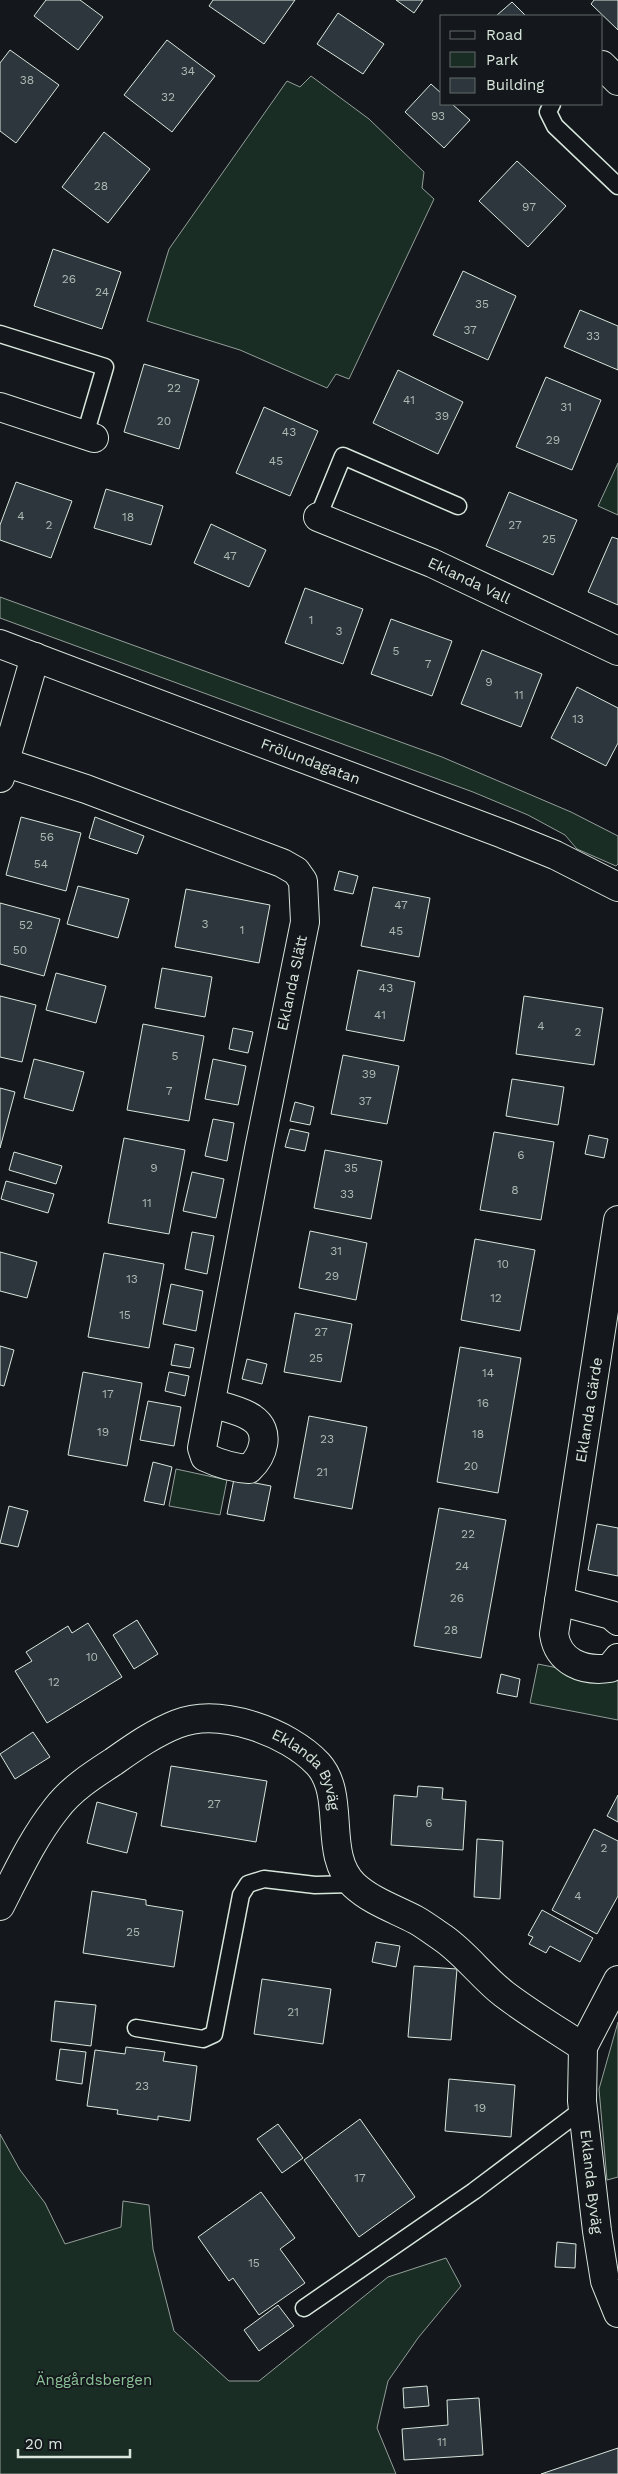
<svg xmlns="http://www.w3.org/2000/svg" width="618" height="2474" font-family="'Work Sans',sans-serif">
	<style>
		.green { fill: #1a2d24; stroke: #939e99 }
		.building { fill: #2c363c; stroke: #d8e6dc }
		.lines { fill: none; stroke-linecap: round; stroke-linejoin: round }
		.lane-casing { stroke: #d8e6dc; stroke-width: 19 }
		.street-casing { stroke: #d8e6dc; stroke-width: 30 }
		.lane { stroke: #14181c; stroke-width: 16 }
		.street { stroke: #14181c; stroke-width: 28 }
		.labels { text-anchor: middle; stroke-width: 4; stroke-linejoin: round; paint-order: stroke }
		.number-label { font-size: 12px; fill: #adbab4 }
		.street-label { font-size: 15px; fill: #d8e6dc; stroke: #14181c }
		.park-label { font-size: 15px; fill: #8ac095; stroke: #14181c }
	</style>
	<rect width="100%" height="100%" fill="#14181c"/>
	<g class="green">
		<polygon points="311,76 369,119 424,172 422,188 434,199 349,379 336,374 327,388 240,350 147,321 169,249 287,81 300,87"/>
		<polygon points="618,463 618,515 598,506"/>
		<polygon points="0,597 442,757 571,812 618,836 618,864 616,866 577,849 565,835 528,815 473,792 0,618"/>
		<polygon points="176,1469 227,1480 220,1515 169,1506"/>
		<polygon points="538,1664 618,1680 618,1720 530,1703"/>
		<polygon points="618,2022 618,2177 607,2180 599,2089"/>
		<polygon points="0,2134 20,2170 45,2203 65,2244 121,2227 123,2201 149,2205 153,2249 174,2331 229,2381 259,2381 388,2277 446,2258 461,2286 418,2338 388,2381 377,2428 396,2474 0,2474"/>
	</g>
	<g class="building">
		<polygon points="46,0 80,0 103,17 78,50 34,16"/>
		<polygon points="213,0 295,0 264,44 209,6"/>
		<polygon points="396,0 423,0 414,13"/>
		<polygon points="594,0 618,0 618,30 591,4"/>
		<polygon points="512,2 526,16 496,16"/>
		<polygon points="338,13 384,44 363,74 317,44"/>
		<polygon points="167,40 215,76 172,132 124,95"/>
		<polygon points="10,50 59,85 16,143 0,131 0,63"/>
		<polygon points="431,84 442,94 442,104 452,104 470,120 444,148 405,112"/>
		<polygon points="104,132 150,169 108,223 62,187"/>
		<polygon points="517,161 566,206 528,247 479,201"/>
		<polygon points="53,249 121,272 102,329 34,306"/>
		<polygon points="463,271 516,296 488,360 433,335"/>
		<polygon points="580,310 618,326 618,370 564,347"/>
		<polygon points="144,364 199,380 179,449 124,432"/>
		<polygon points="398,370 463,402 438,454 373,423"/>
		<polygon points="546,377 601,400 572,470 516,447"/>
		<polygon points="264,407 318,431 290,496 236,473"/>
		<polygon points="16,482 72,501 51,558 0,540 0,525"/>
		<polygon points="106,489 163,506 151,545 94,528"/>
		<polygon points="509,492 577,520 553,575 486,546"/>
		<polygon points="211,524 266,550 249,587 194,563"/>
		<polygon points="612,537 618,539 618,605 588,592"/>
		<polygon points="305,588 363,609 343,664 285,643"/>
		<polygon points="391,619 452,641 432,696 371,674"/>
		<polygon points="482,650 542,674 521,727 461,704"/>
		<polygon points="577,687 618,708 618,743 606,766 551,738"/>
		<polygon points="21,817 81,833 66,891 6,875"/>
		<polygon points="95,817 144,836 137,854 89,838"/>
		<polygon points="339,871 358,876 353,894 334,890"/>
		<polygon points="78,886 129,899 118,938 67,924"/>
		<polygon points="373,887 430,898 419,957 361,946"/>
		<polygon points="186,889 270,905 259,963 175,947"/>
		<polygon points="0,903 60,919 44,976 0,964"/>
		<polygon points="162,968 212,977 205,1017 155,1008"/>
		<polygon points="358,970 415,982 404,1041 346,1030"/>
		<polygon points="56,973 106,986 96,1023 46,1010"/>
		<polygon points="0,996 36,1005 22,1062 0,1057"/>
		<polygon points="524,996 603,1008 594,1065 516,1054"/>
		<polygon points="143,1024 204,1036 189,1121 127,1110"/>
		<polygon points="233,1028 253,1032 248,1053 229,1049"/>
		<polygon points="343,1055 399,1066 387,1124 331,1114"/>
		<polygon points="34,1059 84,1072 73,1111 24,1098"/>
		<polygon points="213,1059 246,1066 238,1105 205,1099"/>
		<polygon points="512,1079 564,1087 558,1125 506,1116"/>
		<polygon points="0,1088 15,1092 0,1148"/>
		<polygon points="295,1102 314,1107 310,1125 290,1121"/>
		<polygon points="213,1119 234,1123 227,1161 205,1156"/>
		<polygon points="290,1129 309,1133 305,1151 285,1147"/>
		<polygon points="494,1132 554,1142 541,1220 480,1210"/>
		<polygon points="589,1135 608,1139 604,1158 585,1154"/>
		<polygon points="124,1138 185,1150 169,1234 108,1223"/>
		<polygon points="325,1150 382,1161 371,1219 314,1208"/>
		<polygon points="14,1152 62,1166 56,1184 9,1170"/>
		<polygon points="192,1172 224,1179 216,1218 183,1211"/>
		<polygon points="6,1181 54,1194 48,1213 1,1199"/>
		<polygon points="310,1231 367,1243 356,1300 299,1288"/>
		<polygon points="192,1232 214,1236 207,1274 185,1269"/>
		<polygon points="475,1239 535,1250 520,1331 461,1320"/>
		<polygon points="0,1252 37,1262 27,1298 0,1291"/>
		<polygon points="104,1253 164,1264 149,1348 88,1337"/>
		<polygon points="171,1284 203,1291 196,1331 163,1324"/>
		<polygon points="295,1313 352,1324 341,1382 284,1372"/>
		<polygon points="175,1344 194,1348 190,1368 171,1365"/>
		<polygon points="0,1346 14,1350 4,1386 0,1385"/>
		<polygon points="460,1347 521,1358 498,1493 437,1482"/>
		<polygon points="247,1359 267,1364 262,1384 242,1379"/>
		<polygon points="83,1372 142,1383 127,1466 68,1455"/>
		<polygon points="169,1372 189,1376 185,1396 165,1391"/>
		<polygon points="148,1401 181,1407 174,1446 140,1440"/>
		<polygon points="309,1416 367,1427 352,1509 294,1498"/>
		<polygon points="153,1462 172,1467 164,1505 144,1501"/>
		<polygon points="234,1479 271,1486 264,1521 227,1514"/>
		<polygon points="9,1506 28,1511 18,1547 0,1543"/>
		<polygon points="439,1508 506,1520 481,1658 414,1646"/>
		<polygon points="597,1524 618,1528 618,1576 588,1570"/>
		<polygon points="137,1620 158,1654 134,1669 113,1635"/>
		<polygon points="88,1623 122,1677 47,1723 15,1671 32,1661 26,1652 68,1626 72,1633"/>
		<polygon points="501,1674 520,1679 517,1697 497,1693"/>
		<polygon points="33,1732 50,1757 15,1779 0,1754"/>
		<polygon points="171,1766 267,1781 256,1842 161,1826"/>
		<polygon points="418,1786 443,1788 442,1799 466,1801 463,1850 391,1845 394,1795 417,1797"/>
		<polygon points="618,1795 618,1822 607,1816"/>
		<polygon points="97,1802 137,1813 127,1853 87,1843"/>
		<polygon points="594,1829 618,1841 618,1896 597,1934 552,1910"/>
		<polygon points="477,1839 503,1841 500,1899 474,1897"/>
		<polygon points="92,1891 146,1900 146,1905 183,1911 174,1967 83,1953"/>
		<polygon points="542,1910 593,1938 580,1962 550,1946 546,1953 529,1944 533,1937 528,1935"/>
		<polygon points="376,1942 400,1946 396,1967 372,1962"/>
		<polygon points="414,1966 457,1969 451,2040 408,2037"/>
		<polygon points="262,1979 331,1989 323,2044 254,2034"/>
		<polygon points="55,2001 96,2005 91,2046 51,2041"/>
		<polygon points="126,2047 165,2052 163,2061 197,2066 190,2121 158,2116 158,2120 117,2114 118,2110 87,2106 95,2050 125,2054"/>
		<polygon points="60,2049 86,2052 82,2084 56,2080"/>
		<polygon points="449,2079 515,2085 511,2137 445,2131"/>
		<polygon points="360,2119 415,2197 359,2237 304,2160"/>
		<polygon points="278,2124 303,2158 282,2173 257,2139"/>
		<polygon points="261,2192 295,2238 280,2249 305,2283 259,2315 233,2278 229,2281 198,2237"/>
		<polygon points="557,2242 576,2244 575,2268 555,2267"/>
		<polygon points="278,2305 294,2326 259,2351 244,2330"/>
		<polygon points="427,2386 429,2406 404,2408 403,2388"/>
		<polygon points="479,2398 483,2455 404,2460 402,2429 448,2425 447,2400"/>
		<polygon points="618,2448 618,2474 541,2474"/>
	</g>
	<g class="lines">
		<g class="lane-casing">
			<g id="lane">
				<polyline points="552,104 548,112 555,126 618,186"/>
				<polyline points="0,334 105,367 85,435"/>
				<polyline points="318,517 343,456 458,506"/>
				<polyline points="136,2028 203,2039 214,2034 241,1895 248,1884 264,1879 315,1885 353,1884"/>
				<polyline points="304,2308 474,2191 583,2109"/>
			</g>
		</g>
		<g class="street-casing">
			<g id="street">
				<polyline points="602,65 618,81"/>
				<polyline points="0,407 94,438"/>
				<path id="s1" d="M318,517L432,563L618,651"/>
				<path id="s2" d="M0,644L503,834L555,855L618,887"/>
				<path d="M4,762L86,789L282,863L296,871L303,881L305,922L259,1149L202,1448L205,1457C220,1464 232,1468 249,1469C263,1456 272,1431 252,1418C241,1410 223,1407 211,1403"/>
				<polyline points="0,778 35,657"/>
				<path d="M618,1220L554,1634C558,1662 583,1672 610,1668L618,1658"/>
				<polyline points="559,1601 611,1615 618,1621"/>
				<path id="s3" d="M0,1906C17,1873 33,1838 56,1809C71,1789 93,1775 113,1762C133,1748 154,1733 177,1724C220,1707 288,1732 318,1764C347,1796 322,1854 354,1885C371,1901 395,1909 416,1920C425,1925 434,1932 443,1938C466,1954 482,1977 504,1994C529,2013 557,2030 583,2047"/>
				<path id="s4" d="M618,1980L583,2047L582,2101L597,2231L605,2281L618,2313"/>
			</g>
		</g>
		<use href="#lane" class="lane"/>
		<use href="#street" class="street"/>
	</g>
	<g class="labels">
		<g class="number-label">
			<text x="188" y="75">34</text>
			<text x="27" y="84">38</text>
			<text x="168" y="101">32</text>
			<text x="438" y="120">93</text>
			<text x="101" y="190">28</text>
			<text x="529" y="211">97</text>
			<text x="69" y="283">26</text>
			<text x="102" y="296">24</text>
			<text x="482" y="308">35</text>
			<text x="470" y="334">37</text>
			<text x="593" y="340">33</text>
			<text x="174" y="392">22</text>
			<text x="409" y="404">41</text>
			<text x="566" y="411">31</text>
			<text x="442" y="420">39</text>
			<text x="164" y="425">20</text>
			<text x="289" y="436">43</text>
			<text x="553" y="444">29</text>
			<text x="276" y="465">45</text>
			<text x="21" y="520">4</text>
			<text x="128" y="521">18</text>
			<text x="49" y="529">2</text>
			<text x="515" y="529">27</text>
			<text x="549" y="543">25</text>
			<text x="230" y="560">47</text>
			<text x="311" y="624">1</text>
			<text x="339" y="635">3</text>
			<text x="396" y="655">5</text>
			<text x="428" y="668">7</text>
			<text x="489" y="686">9</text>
			<text x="519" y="699">11</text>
			<text x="578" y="723">13</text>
			<text x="47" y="841">56</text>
			<text x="41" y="868">54</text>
			<text x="401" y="909">47</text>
			<text x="205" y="928">3</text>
			<text x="26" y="929">52</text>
			<text x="242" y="934">1</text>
			<text x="396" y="935">45</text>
			<text x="20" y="954">50</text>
			<text x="386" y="992">43</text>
			<text x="380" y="1019">41</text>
			<text x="541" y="1030">4</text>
			<text x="578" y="1036">2</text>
			<text x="175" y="1060">5</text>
			<text x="369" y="1078">39</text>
			<text x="169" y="1095">7</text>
			<text x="365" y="1105">37</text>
			<text x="521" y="1159">6</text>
			<text x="154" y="1172">9</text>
			<text x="351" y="1172">35</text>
			<text x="515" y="1194">8</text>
			<text x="347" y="1198">33</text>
			<text x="147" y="1207">11</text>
			<text x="336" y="1255">31</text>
			<text x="503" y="1268">10</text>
			<text x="332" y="1280">29</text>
			<text x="132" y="1283">13</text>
			<text x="496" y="1302">12</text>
			<text x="125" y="1319">15</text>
			<text x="321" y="1336">27</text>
			<text x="316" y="1362">25</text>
			<text x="488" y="1377">14</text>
			<text x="108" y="1398">17</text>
			<text x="483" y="1407">16</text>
			<text x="103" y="1436">19</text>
			<text x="478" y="1438">18</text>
			<text x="327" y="1443">23</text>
			<text x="471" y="1470">20</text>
			<text x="322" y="1476">21</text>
			<text x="468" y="1538">22</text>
			<text x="462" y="1570">24</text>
			<text x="457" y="1602">26</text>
			<text x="451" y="1634">28</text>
			<text x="92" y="1661">10</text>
			<text x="54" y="1686">12</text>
			<text x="214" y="1808">27</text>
			<text x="429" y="1827">6</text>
			<text x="604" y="1852">2</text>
			<text x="578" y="1900">4</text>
			<text x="133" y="1936">25</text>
			<text x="293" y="2016">21</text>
			<text x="142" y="2090">23</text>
			<text x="480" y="2112">19</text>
			<text x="360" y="2182">17</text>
			<text x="254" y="2267">15</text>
			<text x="442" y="2446">11</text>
		</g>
		<g class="street-label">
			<text dy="5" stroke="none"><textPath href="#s1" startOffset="164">Eklanda Vall</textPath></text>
			<text dy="5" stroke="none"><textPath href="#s2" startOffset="332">Frölundagatan</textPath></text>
			<text transform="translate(292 983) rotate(-78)" y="5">Eklanda Slätt</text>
			<text transform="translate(589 1410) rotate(-81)" y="5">Eklanda Gärde</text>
			<text dy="5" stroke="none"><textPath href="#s3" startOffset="412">Eklanda Byväg</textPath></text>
			<text dy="5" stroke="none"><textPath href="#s4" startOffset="211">Eklanda Byväg</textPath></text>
		</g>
		<g class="park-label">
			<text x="94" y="2385">Änggårdsbergen</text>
		</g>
	</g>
	<rect x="440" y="15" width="162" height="90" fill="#14181c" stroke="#626a69"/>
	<rect x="450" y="31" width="25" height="8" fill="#14181c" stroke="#626a69"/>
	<text x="486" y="40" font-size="15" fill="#d8e6dc">Road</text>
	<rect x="450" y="52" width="25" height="15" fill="#1a2d24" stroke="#626a69"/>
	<text x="486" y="65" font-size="15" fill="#d8e6dc">Park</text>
	<rect x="450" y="78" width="25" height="15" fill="#2c363c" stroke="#626a69"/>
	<text x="486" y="90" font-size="15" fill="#d8e6dc">Building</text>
	<path d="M18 2449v8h112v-8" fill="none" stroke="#d8e6dc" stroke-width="2.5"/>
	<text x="25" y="2449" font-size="15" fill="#d8e6dc" stroke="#14181c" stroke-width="4" paint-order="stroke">20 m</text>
</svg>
